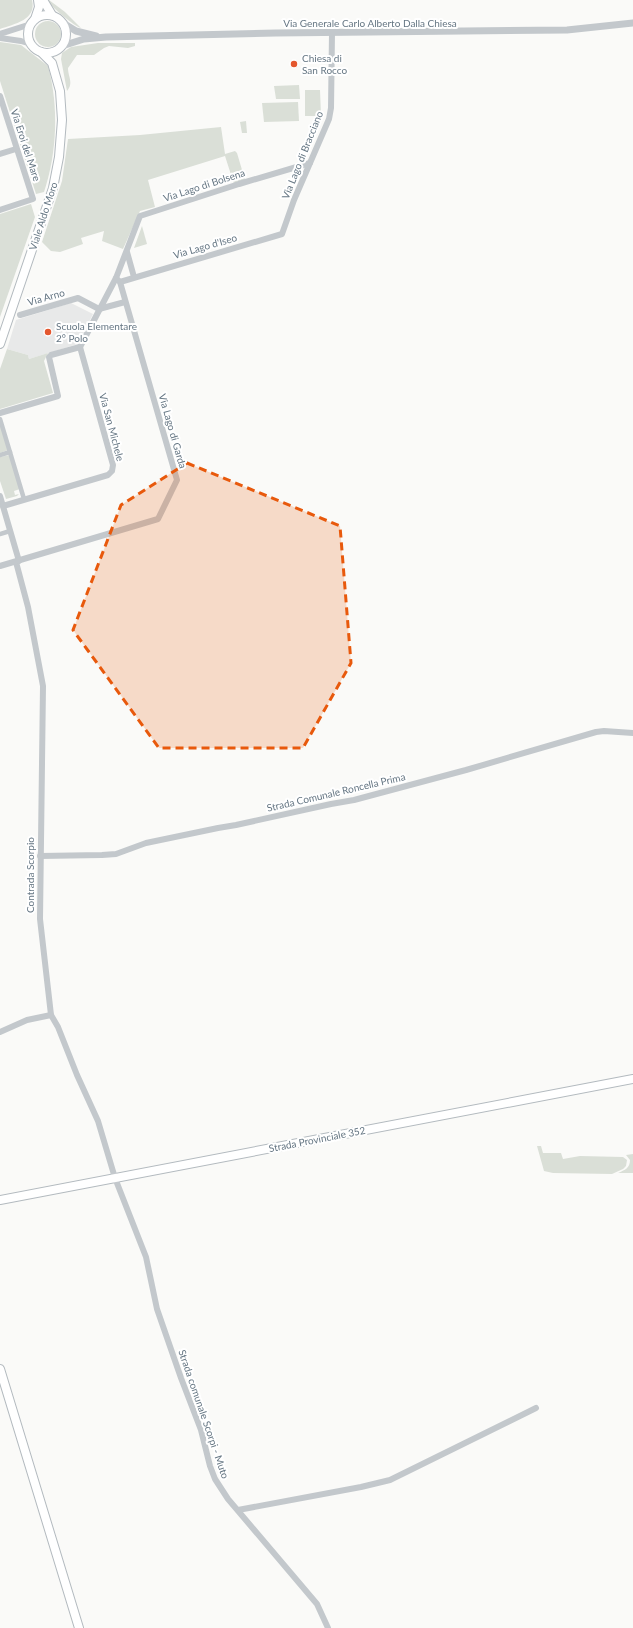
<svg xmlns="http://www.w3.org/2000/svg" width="633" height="1628" font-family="Lato,sans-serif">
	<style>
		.built { fill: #e8e9e9 }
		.green { fill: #dadfd7 }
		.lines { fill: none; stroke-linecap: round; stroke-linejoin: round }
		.secondary-casing { stroke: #b3babf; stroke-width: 10 }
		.pedestrian { stroke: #c3c8cc; stroke-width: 4.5 }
		.minor { stroke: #c3c8cc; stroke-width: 6 }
		.tertiary { stroke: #c3c8cc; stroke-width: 7 }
		.secondary { stroke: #fff; stroke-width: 8 }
		.marked { fill: #e8590c; fill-opacity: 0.2; stroke: #e8590c; stroke-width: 3; stroke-dasharray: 8 5; stroke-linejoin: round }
		.poi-dot { fill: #e4572e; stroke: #fff; stroke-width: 1.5 }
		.labels { text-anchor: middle; stroke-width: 4; stroke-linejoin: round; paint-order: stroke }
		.street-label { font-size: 10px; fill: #657683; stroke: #fff }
		.poi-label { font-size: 10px; fill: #657683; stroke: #fff; text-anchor: start }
	</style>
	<rect width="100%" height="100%" fill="#fafaf8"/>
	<polygon class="built" points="71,303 93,314 78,344 29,359 28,355 7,349 16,320"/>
	<g class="green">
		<path d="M0,0H32C37,20 14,24 0,29Z"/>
		<path d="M47,0H49L65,12L81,28C75,27 49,5 47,0Z"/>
		<circle cx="48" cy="34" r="13"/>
		<path d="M0,42L21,45L48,66C59,106 57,153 44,192L36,194L0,81Z"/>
		<path d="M98,43H135V46L128,48L109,46L104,48L94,55H77L68,68C68,77 74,83 67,91L61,59L62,53L71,47Z"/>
		<polygon points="299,85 300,99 276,99 274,86"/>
		<polygon points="305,90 320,90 321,116 305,116"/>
		<polygon points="298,102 299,121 264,122 262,103"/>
		<polygon points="246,121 247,133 242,133 240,122"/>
		<polygon points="221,127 225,154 235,151 237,153 245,180 234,184 225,156 148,180 155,207 140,211 123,249 102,241 104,231 81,238 83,244 60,252 51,251 42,242 62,181 68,139 140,135"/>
		<polygon points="31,204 35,217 0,317 0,214"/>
		<polygon points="142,226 147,244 134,248"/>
		<polygon points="7,349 28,355 29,359 48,353 44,361 53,393 0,409 0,369"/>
		<polygon points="0,423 8,450 0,453"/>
		<polygon points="10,455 20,489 14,491 15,495 19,494 17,496 6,499 0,481 0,457"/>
		<polygon points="537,1146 541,1146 543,1153 561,1153 563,1159 580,1156 623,1157 627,1160 626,1166 623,1169 612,1174 553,1173 544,1171"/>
		<path d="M633,1154V1173H618C625,1170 630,1168 630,1160L626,1155Z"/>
	</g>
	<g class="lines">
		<g class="secondary-casing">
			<g id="secondary">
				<polyline points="43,0 52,15"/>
				<circle cx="47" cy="34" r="19"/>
				<polyline points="35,19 39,7 38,0"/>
				<polyline points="0,344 53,188 59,157 62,120 60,91 52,63 41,52"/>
				<polyline points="0,1200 633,1079"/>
				<polyline points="0,1369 79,1628"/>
			</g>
		</g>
		<g class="pedestrian">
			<polyline points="0,419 24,499"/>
			<polyline points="0,455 10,452"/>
			<polyline points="0,534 10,531"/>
		</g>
		<g class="minor">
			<polyline points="0,34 31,24"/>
			<polyline points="0,38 21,41 31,44"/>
			<polyline points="0,96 33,199 0,210"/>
			<polyline points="0,154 16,149"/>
			<polyline points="127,252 134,277"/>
			<polyline points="120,282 282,234 294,200 329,119 331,108 332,33"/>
			<polyline points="99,309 125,302"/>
			<polyline points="20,315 78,298 99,309"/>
			<polyline points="80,347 116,278 140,216 239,184 310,163"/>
			<polyline points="0,413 58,396 49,357 51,355 80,347"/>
			<polyline points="0,496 19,561"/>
			<polyline points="3,506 108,475 112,471 113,465 80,347"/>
			<polyline points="16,562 28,607 43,686 40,919 51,1015 58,1027 77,1075 98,1121 115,1178 146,1257 157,1309 181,1378 201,1430 210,1466 215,1479 228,1499 317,1604 328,1628"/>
			<polyline points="0,566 158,519 177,480 120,282 116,278"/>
			<polyline points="40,856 102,855 116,854 146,843 218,828 236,825 331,804 354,800 466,770 596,732 604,731 633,733"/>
			<polyline points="0,1032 27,1020 51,1015"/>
			<polyline points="238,1510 361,1487 390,1480 536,1408"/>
		</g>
		<g class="tertiary">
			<polyline points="63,23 76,31 96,36"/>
			<polyline points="62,46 84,39 106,37 276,33 567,30 633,23"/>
		</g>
		<use href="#secondary" class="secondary"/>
	</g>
	<path class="marked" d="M187,463L340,526L351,663L303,748H159L73,630L121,505Z"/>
	<g class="poi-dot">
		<circle cx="294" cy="64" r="4"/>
		<circle cx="48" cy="332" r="4"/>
	</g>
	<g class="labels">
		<g class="street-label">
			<text x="370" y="27">Via Generale Carlo Alberto Dalla Chiesa</text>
			<text transform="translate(26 145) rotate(72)" y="4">Via Eroi del Mare</text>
			<text transform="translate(302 155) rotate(-68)" y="4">Via Lago di Bracciano</text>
			<text transform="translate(204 185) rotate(-18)" y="4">Via Lago di Bolsena</text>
			<text transform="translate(43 216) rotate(-72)" y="4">Viale Aldo Moro</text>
			<text transform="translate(205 246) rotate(-16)" y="4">Via Lago d'Iseo</text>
			<text transform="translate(46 297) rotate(-16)" y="4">Via Arno</text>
			<text transform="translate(112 427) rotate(75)" y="4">Via San Michele</text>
			<text transform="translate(173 431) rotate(74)" y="4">Via Lago di Garda</text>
			<text transform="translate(336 792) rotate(-13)" y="4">Strada Comunale Roncella Prima</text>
			<text transform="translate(30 875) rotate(-90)" y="4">Contrada Scorpio</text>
			<text transform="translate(317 1139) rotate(-11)" y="4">Strada Provinciale 352</text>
			<text transform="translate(204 1414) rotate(71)" y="4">Strada comunale Scorpi - Muto</text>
		</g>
		<g class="poi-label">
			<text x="302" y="62">Chiesa di<tspan x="302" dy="12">San Rocco</tspan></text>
			<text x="56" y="330">Scuola Elementare<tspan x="56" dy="12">2° Polo</tspan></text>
		</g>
	</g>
</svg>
